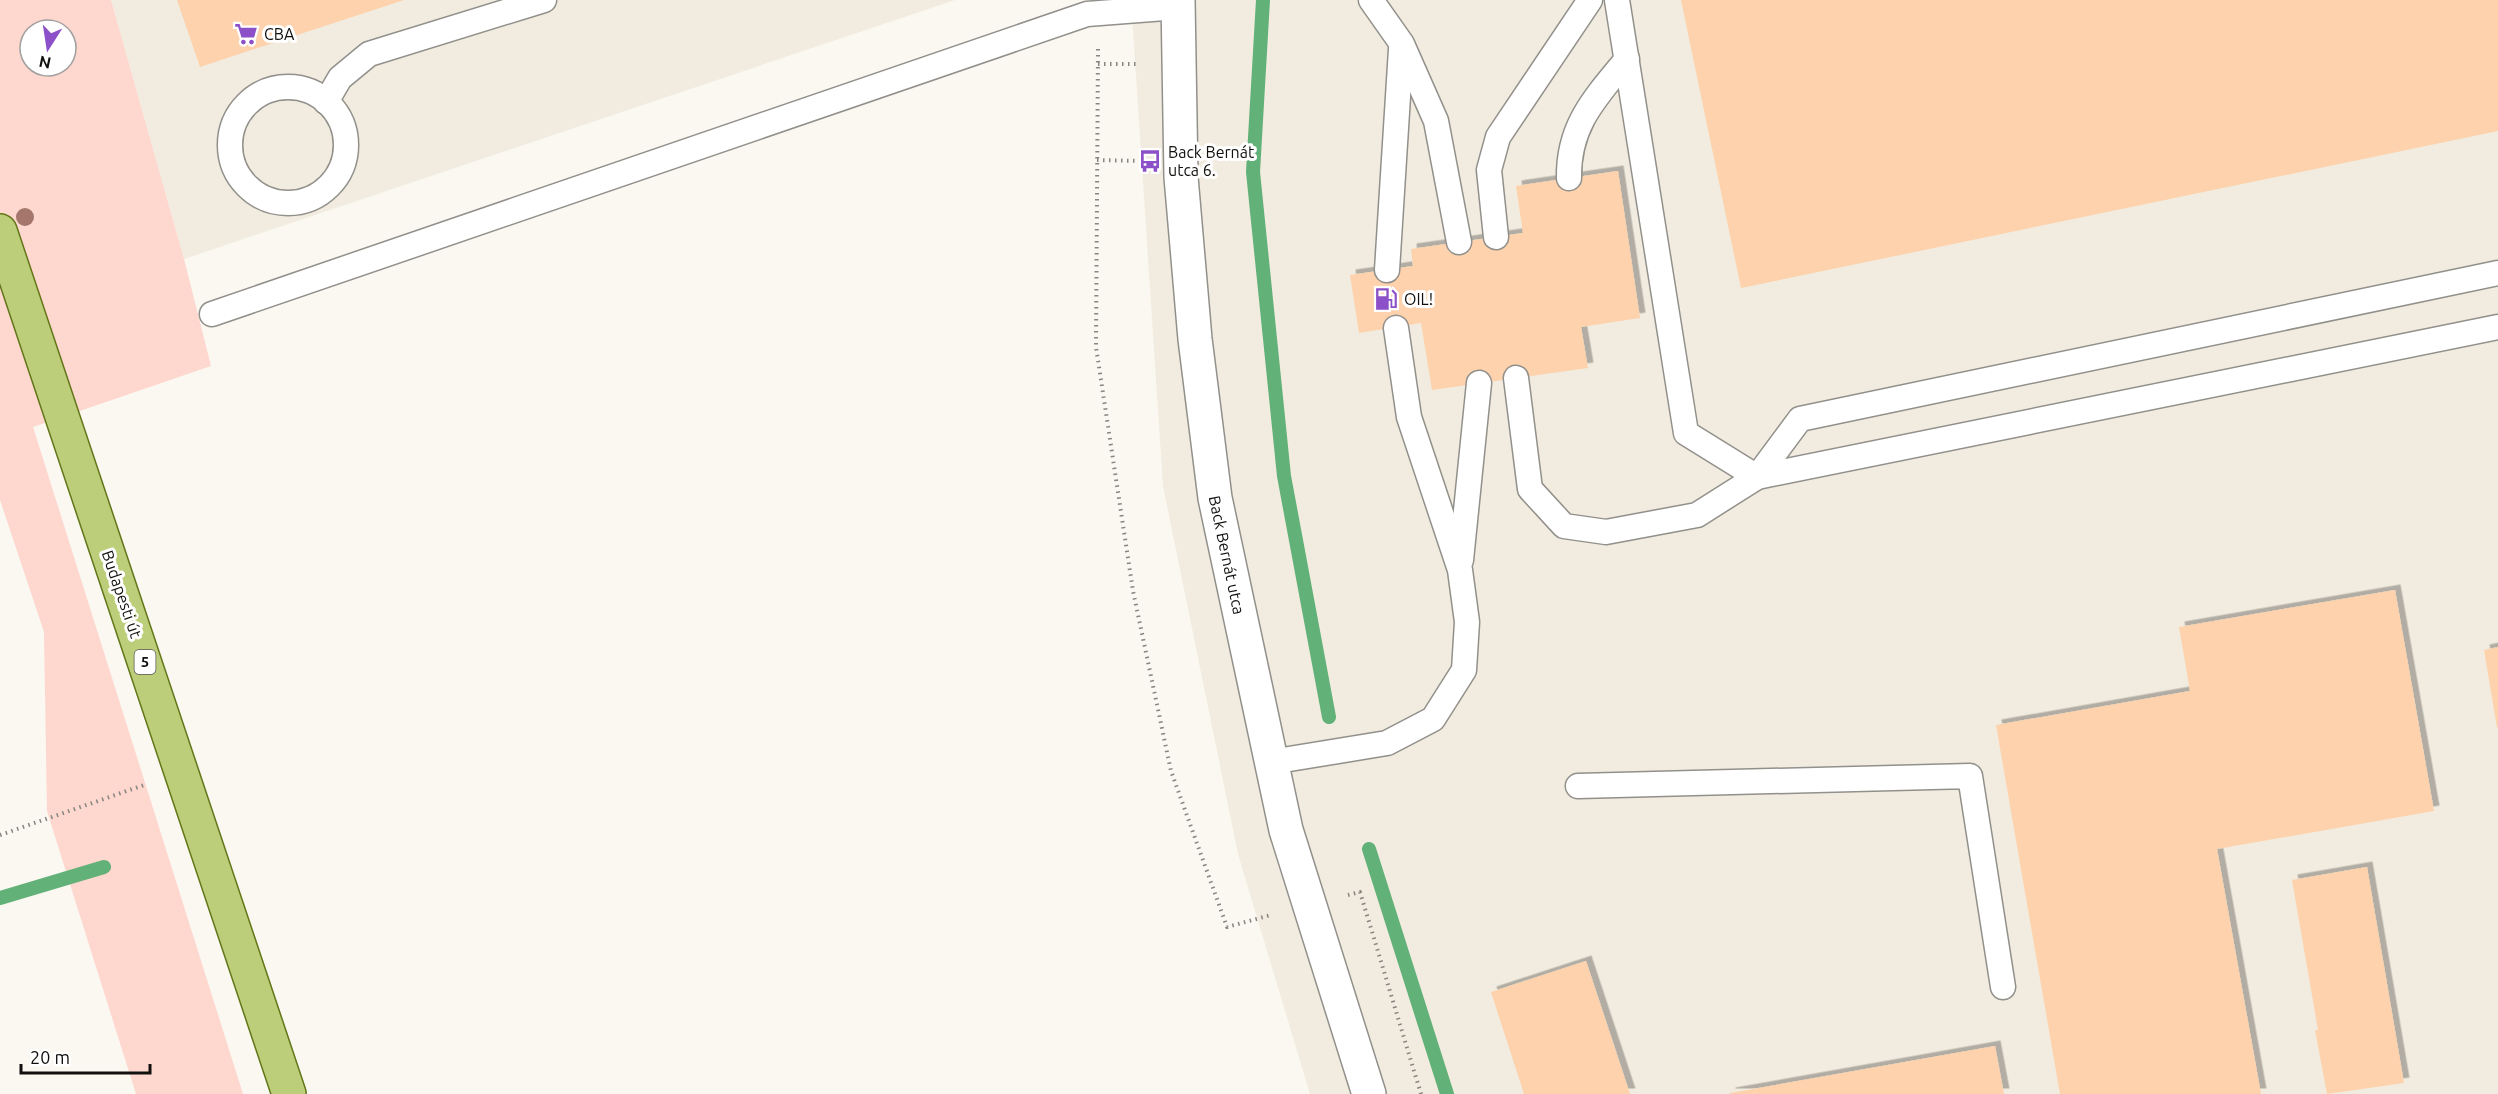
<svg xmlns="http://www.w3.org/2000/svg" width="2498" height="1094" font-family="Ubuntu,sans-serif">
	<style>
		.built { fill: #f1ecdf }
		.green { fill: #fed7cf; fill-rule: evenodd }
		.lines { fill: none; stroke-linecap: round; stroke-linejoin: round }
		.stream { stroke: #62b178; stroke-width: 14 }
		.building { fill: #fdd2ac; filter: url(#shadow) }
		.lane-casing { stroke: #92908b; stroke-width: 27 }
		.street-casing { stroke: #92908b; stroke-width: 36 }
		.primary-casing { stroke: #637619; stroke-width: 36 }
		.path { stroke: #868580; stroke-width: 4; stroke-dasharray: 1.5 4.5; stroke-linecap: butt }
		.lane { stroke: #fff; stroke-width: 24 }
		.street { stroke: #fff; stroke-width: 33 }
		.primary { stroke: #bcce79; stroke-width: 33 }
		.tree { fill: #a4766c }
		.labels { text-anchor: middle; stroke-width: 6; stroke-linejoin: round; paint-order: stroke }
		.shield { fill: #fff; stroke: #585856; stroke-width: 1.5 }
		.shield-label { font-size: 15px; font-weight: bold; fill: #11100e }
		.poi-label { font-size: 16px; fill: #11100e; stroke: #fff; text-anchor: start }
		.street-label { font-size: 16px; fill: #11100e; stroke: #fff }
	</style>
	<defs>
		<filter id="shadow"><feDropShadow dx="5.5" dy="-5.5" stdDeviation="0" flood-color="#0004"/></filter>
	</defs>
	<rect width="100%" height="100%" fill="#faf8f1"/>
	<g class="built">
		<polygon points="111,0 955,0 184,259"/>
		<polygon points="1131,0 2498,0 2498,1094 1310,1094 1238,854 1163,486"/>
	</g>
	<path class="green" d="M0,0H111L184,259L211,366L33,427L243,1094H136L47,811L44,632L0,500ZM30,30H66V66H30Z"/>
	<g class="lines">
		<g class="stream">
			<polyline points="1263,0 1253,172 1284,476 1329,717"/>
			<polyline points="1369,849 1447,1094"/>
			<polyline points="0,898 104,867"/>
		</g>
	</g>
	<g class="building">
		<polygon points="177,0 404,0 200,67"/>
		<polygon points="1681,0 2498,0 2498,131 1741,288"/>
		<polygon points="1618,171 1640,318 1581,327 1588,368 1432,390 1421,323 1359,333 1350,275 1413,266 1411,249 1523,233 1516,186"/>
		<polygon points="2395,590 2434,811 2217,849 2261,1094 2060,1094 1996,725 2190,691 2179,627"/>
		<polygon points="2498,647 2498,727 2497,728 2484,650"/>
		<polygon points="2367,867 2404,1083 2327,1094 2315,1030 2318,1030 2292,880"/>
		<polygon points="1586,961 1630,1094 1524,1094 1491,992"/>
		<polygon points="1995,1046 2004,1094 1730,1094 1730,1093"/>
	</g>
	<g class="lines">
		<g class="lane-casing">
			<g id="lane">
				<polyline points="1371,0 1402,44 1436,121 1459,242"/>
				<polyline points="1617,0 1686,433 1757,477 2498,327"/>
				<circle cx="288" cy="145" r="58"/>
				<polyline points="326,102 340,78 369,54 544,0"/>
				<path d="M1569,178C1568,125 1596,97 1627,59"/>
				<polyline points="1496,237 1489,170 1498,137 1590,0"/>
				<polyline points="1387,270 1401,49"/>
				<polyline points="212,314 1087,14 1178,7"/>
				<polyline points="1516,378 1530,489 1564,526 1606,532 1697,515 1757,477 1800,419 2498,273"/>
				<polyline points="1461,560 1479,383"/>
				<polyline points="1271,762 1387,743 1433,719 1464,670 1467,622 1460,570 1409,417 1396,328"/>
				<polyline points="1578,786 1970,776 2003,987"/>
			</g>
		</g>
		<g class="street-casing">
			<polyline id="street" points="1178,0 1181,177 1195,339 1215,498 1286,830 1369,1094"/>
		</g>
		<g class="primary-casing">
			<polyline id="primary" points="0,231 289,1094"/>
		</g>
		<g class="path">
			<polyline points="1098,49 1096,347 1133,591 1171,771 1227,927 1271,915"/>
			<polyline points="1098,64 1140,64"/>
			<polyline points="1097,160 1141,161"/>
			<polyline points="0,835 144,785"/>
			<polyline points="1348,895 1360,892 1421,1094"/>
		</g>
		<use href="#lane" class="lane"/>
		<use href="#street" class="street"/>
		<use href="#primary" class="primary"/>
	</g>
	<circle class="tree" cx="25" cy="217" r="9"/>
	<defs>
		<g id="supermarket-bare" transform="scale(1.8)"><path d="M-6-5.5h2.5l.6 2H6L4.5 2H-2.5L-4.4-4H-6ZM-1.5 3.2a1.3 1.3 0 1 0 .1 0ZM3 3.2a1.3 1.3 0 1 0 .1 0Z" fill="#8c51c8" stroke="#fff" stroke-width="2.5" paint-order="stroke"/></g>
		<g id="bus-bare" transform="scale(1.8)"><path d="M-5-6H5V4H4V6H2V4H-2V6H-4V4H-5ZM-3.5-4V0h7V-4ZM-3.5 1.2v1.5H-2V1.2ZM2 1.2v1.5H3.5V1.2Z" fill="#8c51c8" stroke="#fff" stroke-width="2.5" paint-order="stroke"/></g>
		<g id="fuel-bare" transform="scale(1.8)"><path d="M-5.5-6h7V0h2V4h1.3V-2.5L3-4.5l.8-.8L6-3V5H2.5V1h-1V6h-7ZM-4.2-4.7v3.2H.2V-4.7Z" fill="#8c51c8" stroke="#fff" stroke-width="2.5" paint-order="stroke"/></g>
	</defs>
	<g fill-rule="evenodd">
		<use href="#supermarket-bare" x="246" y="34"/>
		<use href="#bus-bare" x="1150" y="161"/>
		<use href="#fuel-bare" x="1386" y="299"/>
	</g>
	<g class="labels">
		<rect class="shield" x="134.5" y="650" width="21" height="24" rx="4.5"/>
		<g class="shield-label">
			<text x="145" y="667">5</text>
		</g>
		<g class="poi-label">
			<text x="264" y="40">CBA</text>
			<text x="1168" y="158">Back Bernát<tspan x="1168" dy="18">utca 6.</tspan></text>
			<text x="1404" y="305">OIL!</text>
		</g>
		<g class="street-label">
			<text transform="translate(1227 555) rotate(78)" y="6">Back Bernát utca</text>
			<text transform="translate(122 594) rotate(71)" y="6">Budapesti út</text>
		</g>
	</g>
	<g transform="translate(48 48) rotate(192)"><circle r="28" fill="#ffffff" stroke="#a09f9f" stroke-width="1.5"/>
	<path d="M0-4.5L10 22L0 15L-10 22Z" fill="#8c51c8"/>
	<text y="-9" font-size="16" font-weight="bold" text-anchor="middle" fill="#11100e">N</text>
	</g>
	<path d="M21 1064v9h129v-9" fill="none" stroke="#11100e" stroke-width="3"/>
	<text x="30" y="1064" font-size="18" fill="#11100e" stroke="#ffffff" stroke-width="4.5" paint-order="stroke">20 m</text>
</svg>
